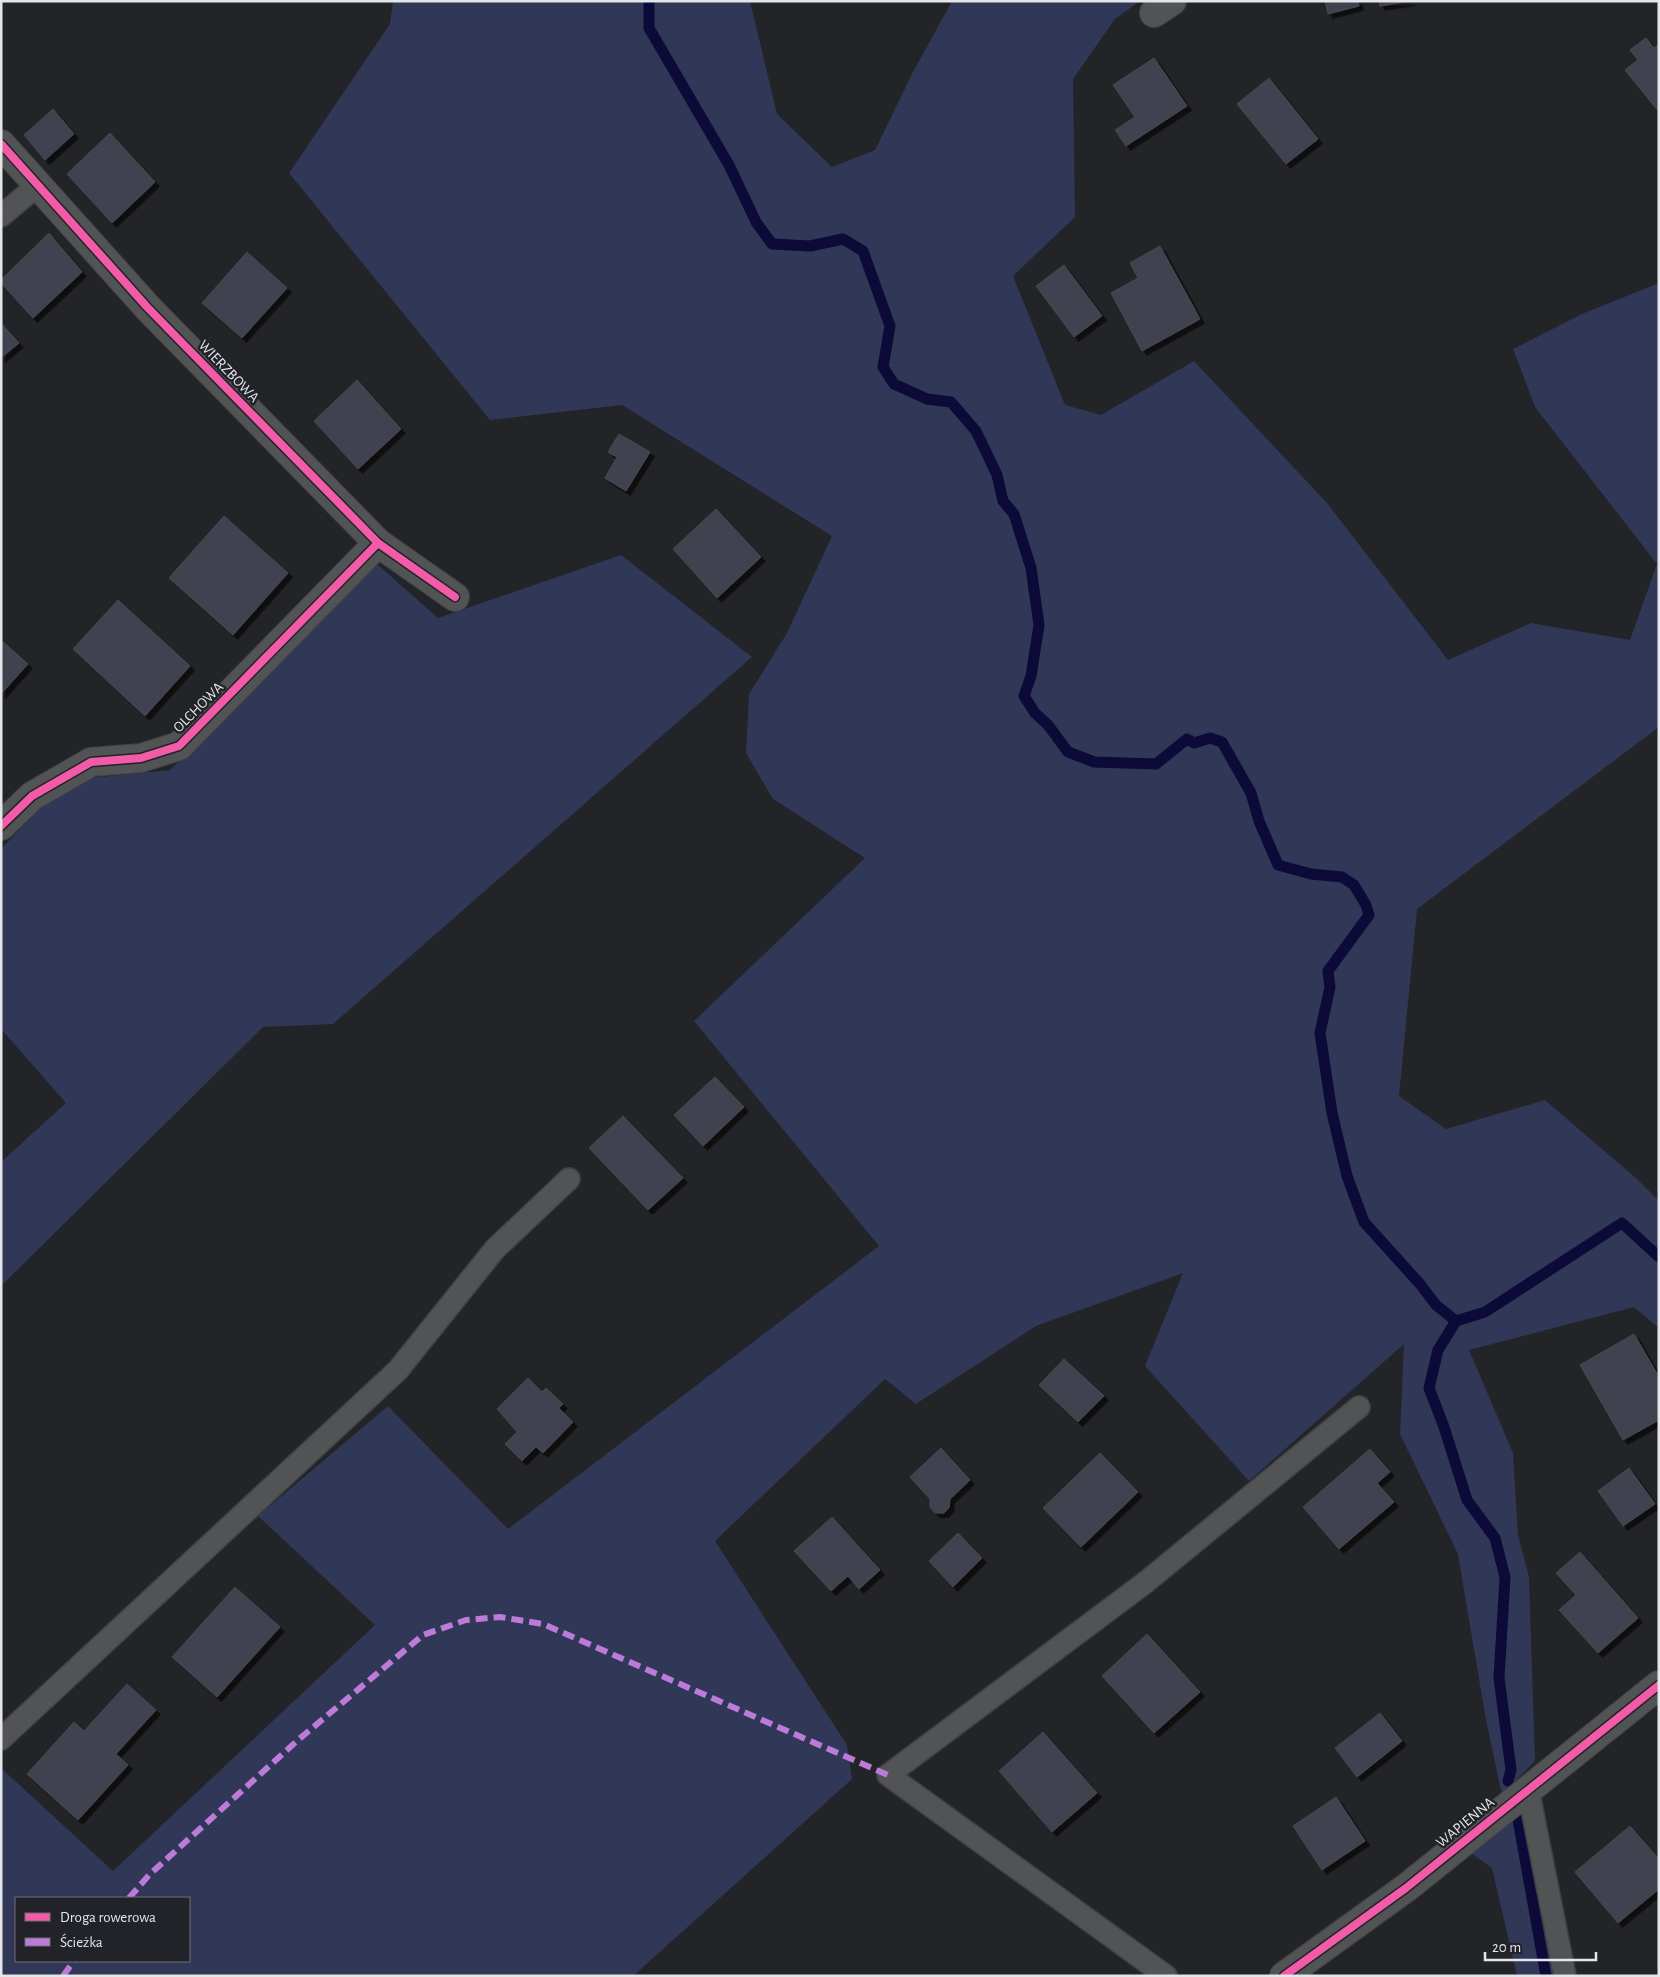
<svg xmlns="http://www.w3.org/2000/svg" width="1660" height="1977" font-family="'Alegreya Sans',sans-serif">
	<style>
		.green { fill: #313757; fill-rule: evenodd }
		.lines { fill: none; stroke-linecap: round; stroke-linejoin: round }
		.stream { stroke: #0c0a39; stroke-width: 11 }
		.building { fill: #41434f; stroke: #48494c; filter: url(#shadow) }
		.service-casing { stroke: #404144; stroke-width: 24 }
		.minor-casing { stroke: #404144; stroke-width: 30 }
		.service { stroke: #525355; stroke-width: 21 }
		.minor { stroke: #525355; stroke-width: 28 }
		.quiet { stroke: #bd7bd9; stroke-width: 6; stroke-dasharray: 12 6; stroke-linecap: butt }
		.cycleway-casing { stroke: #212329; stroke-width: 11 }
		.cycleway { stroke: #f35aa7; stroke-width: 8 }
		.labels { text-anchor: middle; stroke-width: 5; stroke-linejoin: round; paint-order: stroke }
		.street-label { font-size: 15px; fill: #e5e6ea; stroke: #212329 }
	</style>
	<defs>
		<filter id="shadow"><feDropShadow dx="4.5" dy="4.5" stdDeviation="0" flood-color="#0009"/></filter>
	</defs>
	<rect width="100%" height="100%" fill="#232427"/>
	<g class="green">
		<path d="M393,1H750L777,114L832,167L875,150L913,72L952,1H1140L1115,19L1073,79L1075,217L1013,276L1065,405L1101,415L1194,361L1327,503L1448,660L1531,623L1630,640L1657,564L1535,407L1513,349L1582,314L1659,283V727L1417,909L1399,1096L1446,1129L1545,1100L1636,1178L1659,1201V1328L1634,1307L1469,1350L1513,1453L1518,1535L1529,1577L1535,1761L1502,1795L1486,1720L1458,1554L1400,1434L1404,1344L1249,1481L1145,1366L1183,1273L1036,1326L916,1404L885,1379L715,1541L847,1745L852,1779L633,1976H1V1768L113,1871L375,1625L258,1516L388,1406L508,1529L879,1246L694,1021L865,858L773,799L746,753L749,694L787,633L832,536L622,405L490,420L289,173L390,24ZM16,1898H189V1961H16Z"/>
		<polygon points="621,555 752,657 333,1024 263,1027 1,1286 1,1162 66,1103 1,1029 1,849 39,809 90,778 170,770 377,564 438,618"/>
		<polygon points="1524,1810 1557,1976 1517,1976 1492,1868 1469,1852"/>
	</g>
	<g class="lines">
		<g class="stream">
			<polyline points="649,1 649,28 729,165 756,222 772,244 810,246 843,239 863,251 890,326 883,367 894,384 927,399 951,402 976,431 997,475 1003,501 1014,514 1031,568 1039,625 1031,676 1024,696 1035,713 1048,725 1068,752 1094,762 1156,764 1187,739 1194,743 1210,738 1222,742 1251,793 1259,821 1278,865 1311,874 1342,877 1354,885 1366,905 1369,915 1328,971 1330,987 1320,1033 1332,1113 1347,1176 1364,1222 1420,1284 1436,1305 1456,1321 1485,1312 1622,1223 1659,1257"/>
			<polyline points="1456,1321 1438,1350 1429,1388 1444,1427 1467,1500 1495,1538 1505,1577 1499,1678 1511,1770 1508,1781"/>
			<polyline points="1517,1814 1546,1976"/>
		</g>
	</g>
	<g class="building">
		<polygon points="1325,1 1358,1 1359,6 1328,14"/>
		<polygon points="1379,1 1411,1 1380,6"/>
		<polygon points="1646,38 1654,48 1659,44 1659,112 1625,70 1638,60 1630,50"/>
		<polygon points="1154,58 1187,106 1126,146 1115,130 1135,117 1113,85"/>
		<polygon points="1269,78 1318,139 1286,164 1237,104"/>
		<polygon points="53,109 74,134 45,160 24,135"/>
		<polygon points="110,133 155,182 112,223 67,174"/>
		<polygon points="49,233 82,272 33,318 1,283 1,280"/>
		<polygon points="1160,246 1200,319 1142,351 1111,293 1138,278 1130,263"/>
		<polygon points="247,252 287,288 242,338 202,303"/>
		<polygon points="1064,265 1102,316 1074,337 1036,286"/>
		<polygon points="1,323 19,343 1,358"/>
		<polygon points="357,380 401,429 358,469 314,421"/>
		<polygon points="619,434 650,452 626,491 605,478 617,457 608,452"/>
		<polygon points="716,509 761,557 717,598 673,549"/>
		<polygon points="224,516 288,573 233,635 169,578"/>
		<polygon points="118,600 190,666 145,716 73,649"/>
		<polygon points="1,640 28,664 1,694"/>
		<polygon points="715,1077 744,1107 703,1146 674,1115"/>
		<polygon points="623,1116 683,1178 648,1210 589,1148"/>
		<polygon points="1634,1334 1659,1377 1659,1420 1623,1440 1580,1365"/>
		<polygon points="1064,1359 1104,1396 1078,1422 1039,1385"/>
		<polygon points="528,1378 542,1392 546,1388 563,1404 559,1408 573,1422 543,1453 536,1447 522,1461 505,1444 517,1432 497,1409"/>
		<polygon points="941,1448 970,1480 950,1499 949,1508 944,1513 935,1513 930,1507 930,1499 910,1477"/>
		<polygon points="1370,1449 1390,1472 1377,1483 1394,1502 1339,1549 1303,1507"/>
		<polygon points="1100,1453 1138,1492 1081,1547 1043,1508"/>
		<polygon points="1629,1468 1655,1504 1623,1526 1598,1491"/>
		<polygon points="832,1517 880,1570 859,1589 848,1576 831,1591 794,1551"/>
		<polygon points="958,1533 982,1558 953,1587 929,1561"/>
		<polygon points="1580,1552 1638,1618 1598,1653 1559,1610 1576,1595 1556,1573"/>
		<polygon points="235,1587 280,1627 217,1697 172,1657"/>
		<polygon points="1147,1634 1200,1692 1154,1733 1102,1676"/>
		<polygon points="127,1684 156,1710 116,1754 128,1765 78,1820 27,1774 74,1722 84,1731"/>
		<polygon points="1380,1713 1402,1741 1357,1777 1335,1748"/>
		<polygon points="1043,1732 1097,1793 1052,1832 999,1771"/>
		<polygon points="1336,1797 1365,1841 1322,1870 1293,1826"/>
		<polygon points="1630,1826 1659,1859 1659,1889 1618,1923 1575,1872"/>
	</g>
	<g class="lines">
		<g class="service-casing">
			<g id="service">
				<polyline points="1,216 38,185"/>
				<polyline points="1,1739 398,1370 495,1249 569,1179"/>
				<polyline points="1528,1789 1565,1976"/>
				<polyline points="1166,1976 888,1775 1146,1582 1359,1407"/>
			</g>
		</g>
		<g class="minor-casing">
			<g id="minor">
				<polyline points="1154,13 1172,1"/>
				<polyline points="1,144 148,308 378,543 455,597"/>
				<polyline points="1,826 32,796 91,762 141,758 179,746 378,543"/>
				<polyline points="1284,1976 1406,1888 1659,1685"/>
			</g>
		</g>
		<use href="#service" class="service"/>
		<use href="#minor" class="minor"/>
		<g class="quiet">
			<polyline points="129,1898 149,1875 298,1740 423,1635 466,1620 500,1617 543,1624 888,1775"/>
			<polyline points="63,1976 74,1961"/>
		</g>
		<g class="cycleway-casing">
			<g id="cycleway">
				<polyline points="1,144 148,308 378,543 455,597"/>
				<polyline points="1,826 32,796 91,762 141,758 179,746 378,543"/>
				<polyline points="1284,1976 1406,1888 1659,1685"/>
			</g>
		</g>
		<use href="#cycleway" class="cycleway"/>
	</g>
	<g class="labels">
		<g class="street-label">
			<text transform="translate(229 371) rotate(46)" y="5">WIERZBOWA</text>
			<text transform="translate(198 707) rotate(-45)" y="5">OLCHOWA</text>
			<text transform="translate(1465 1822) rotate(-39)" y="5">WAPIENNA</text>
		</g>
	</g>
	<rect width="1660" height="1977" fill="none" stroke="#e5e6ea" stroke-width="5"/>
	<rect x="15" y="1897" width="175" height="65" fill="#212329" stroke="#6f7176"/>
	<rect x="25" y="1913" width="25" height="8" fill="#f35aa7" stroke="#6f7176"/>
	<text x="60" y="1922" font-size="15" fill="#e5e6ea">Droga rowerowa</text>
	<rect x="25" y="1938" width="25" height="8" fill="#bd7bd9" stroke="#6f7176"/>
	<text x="60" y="1947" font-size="15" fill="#e5e6ea">Ścieżka</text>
	<path d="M1485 1952v8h111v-8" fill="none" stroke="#e5e6ea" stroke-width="2.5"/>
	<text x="1492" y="1952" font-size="15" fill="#e5e6ea" stroke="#212329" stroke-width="4" paint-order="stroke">20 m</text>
</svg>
